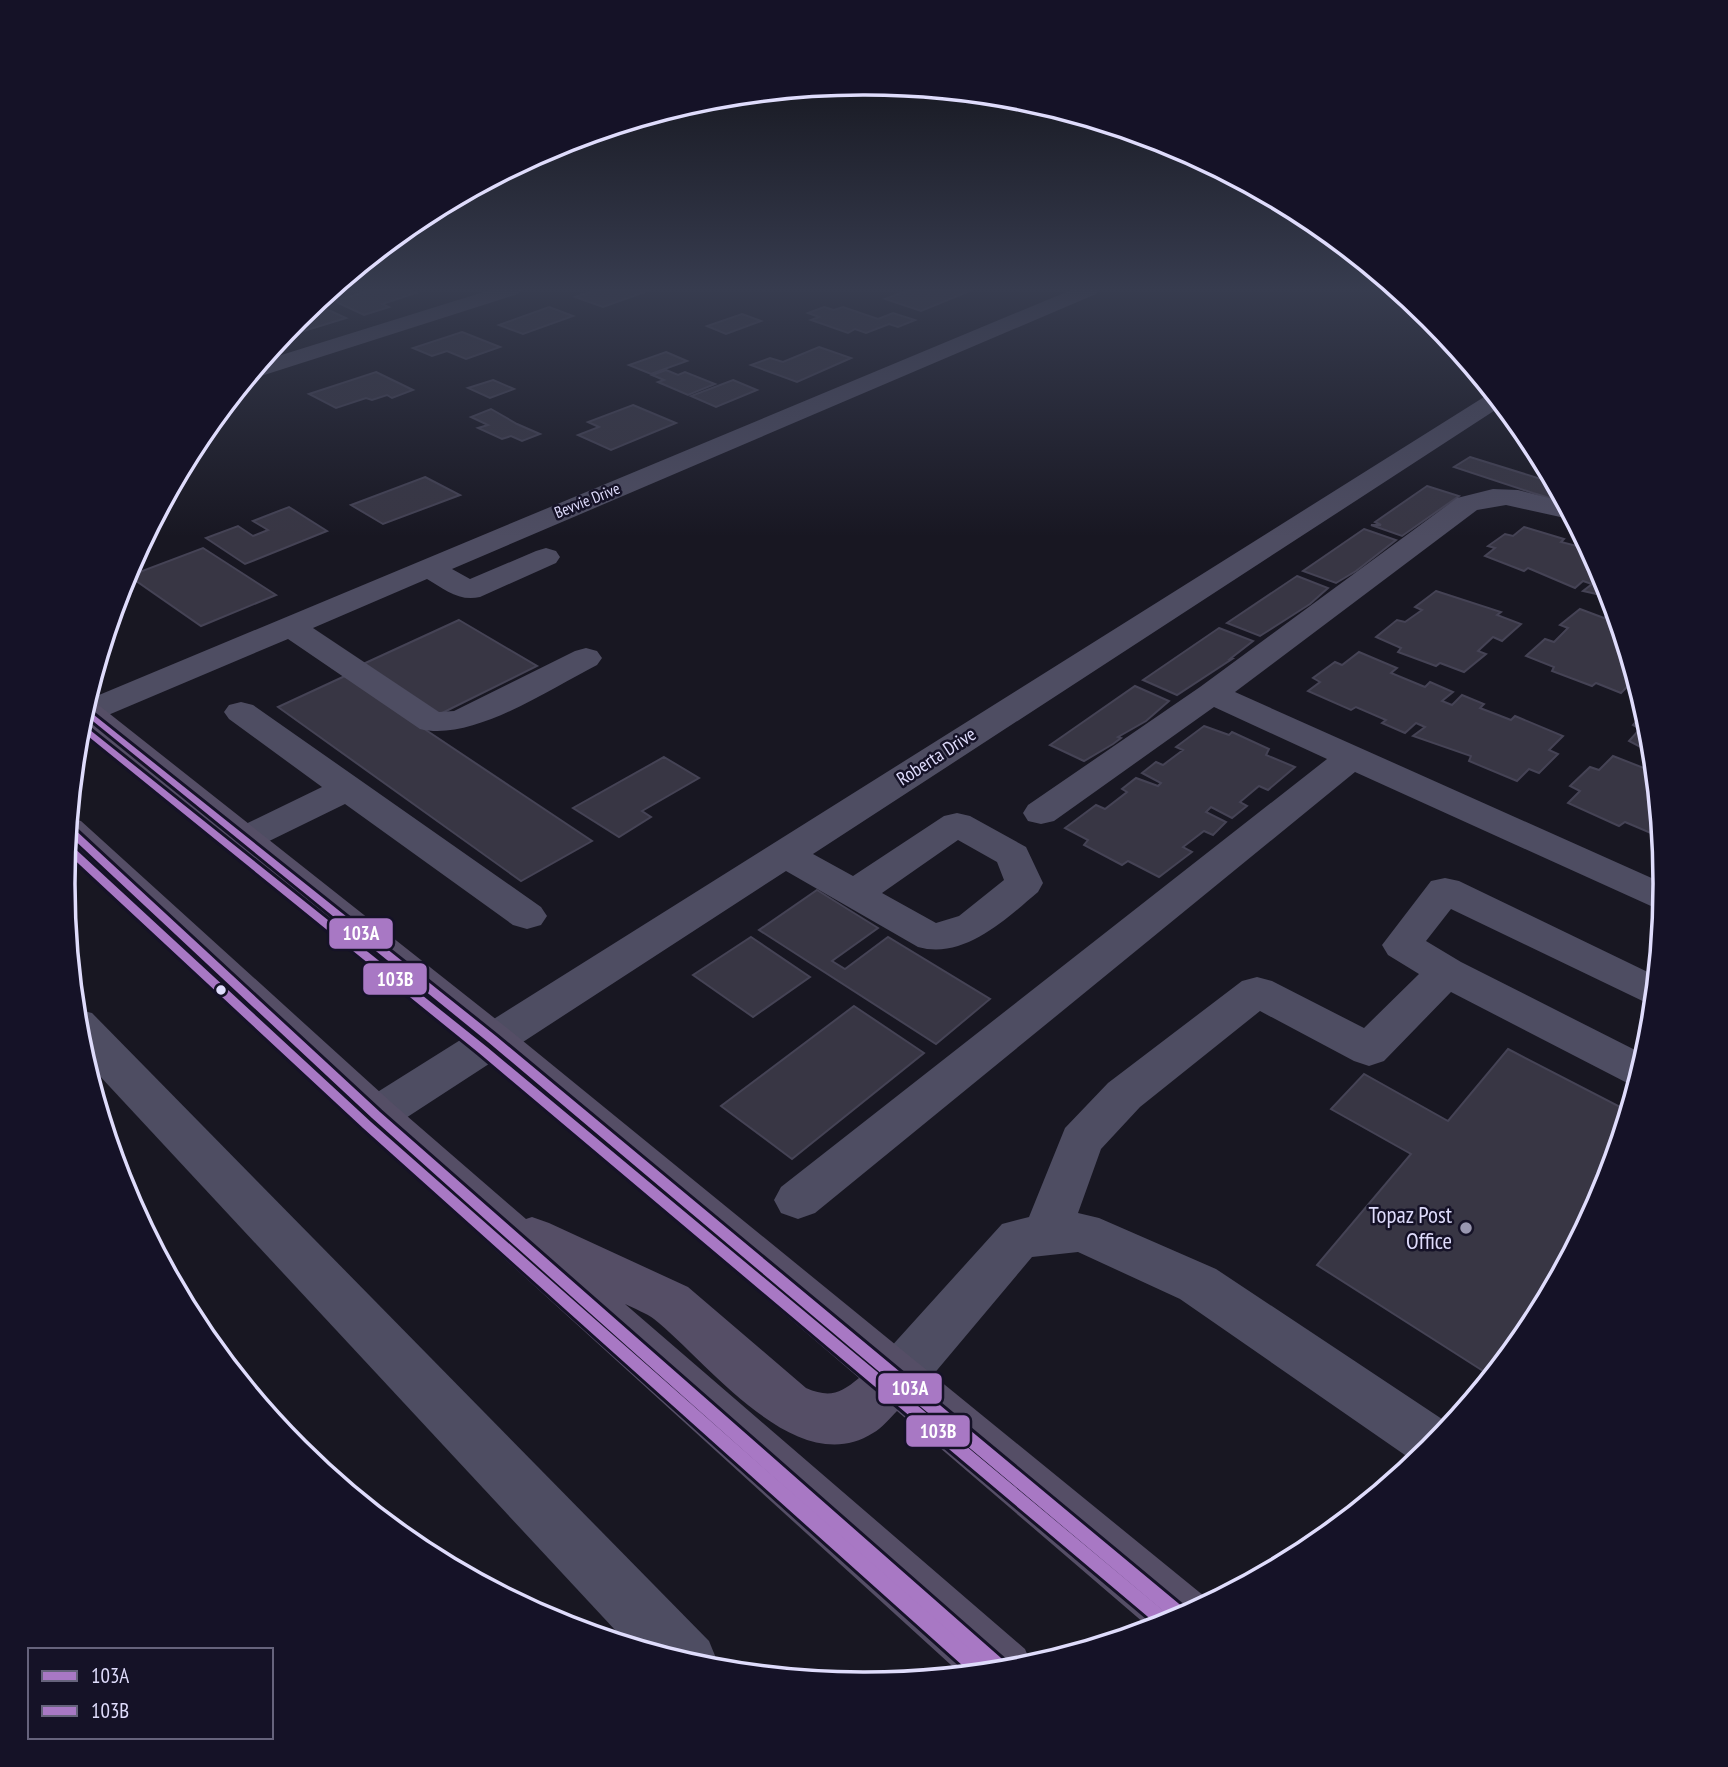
<svg xmlns="http://www.w3.org/2000/svg" width="1728" height="1767" font-family="'PT Sans Narrow',sans-serif">
	<style>
		.building { fill: #383644; stroke: #454355; stroke-width: 2 }
		.lines { fill: none; stroke-linecap: round; stroke-linejoin: round }
		.minor { fill: #4e4d62; fill-rule: evenodd }
		.major { fill: #554e66; fill-rule: evenodd }
		.bus-1-casing { stroke: #151227; stroke-width: 6 }
		.bus-2-casing { stroke: #151227; stroke-width: 6 }
		.bus-1 { fill: #a878c4; fill-rule: evenodd }
		.bus-2 { fill: #a878c4; fill-rule: evenodd }
		.bus-dot { fill: #dfdcfc; stroke: #151227; stroke-width: 2.5 }
		.poi-dot { fill: #9997b0; stroke: #151227; stroke-width: 2.5 }
		.labels { text-anchor: middle; stroke-width: 5; stroke-linejoin: round; paint-order: stroke }
		.far-street-label { font-size: 16px; fill: #dfdcfc; stroke: #151227 }
		.street-label { font-size: 19px; fill: #dfdcfc; stroke: #151227 }
		.near-poi-label { font-size: 23px; fill: #dfdcfc; stroke: #151227; text-anchor: end }
		.rim { fill: none; stroke: #dfdcfc; stroke-width: 3.5 }
		.line-badge { stroke: #151227; stroke-width: 2.5 }
		.badge-label { font-size: 19px; text-anchor: middle; font-weight: bold; fill: #fff }
	</style>
	<rect width="100%" height="100%" fill="#181722"/>
	<g class="building">
		<polygon points="372,290 408,290 416,293 382,304 389,307 364,315 334,301"/>
		<polygon points="595,290 650,290 603,307 575,297"/>
		<polygon points="908,290 972,290 921,311 885,299"/>
		<polygon points="311,306 322,307 346,318 281,338"/>
		<polygon points="549,307 573,316 523,334 499,325"/>
		<polygon points="824,307 834,310 843,307 878,319 893,313 915,320 898,327 889,324 866,333 855,329 848,333 811,320 819,317 808,313"/>
		<polygon points="742,314 761,321 726,334 707,326"/>
		<polygon points="462,332 500,347 466,359 447,351 432,356 413,348"/>
		<polygon points="819,347 851,358 797,382 751,365 770,358 783,362"/>
		<polygon points="666,352 687,361 651,374 629,365"/>
		<polygon points="666,370 678,375 685,372 715,384 688,395 658,382 664,380 652,375"/>
		<polygon points="376,372 413,390 392,398 387,395 372,400 366,398 336,408 309,394"/>
		<polygon points="493,380 514,389 490,398 468,388"/>
		<polygon points="733,380 757,390 716,407 691,396"/>
		<polygon points="633,405 676,423 611,450 578,435 599,427 588,422"/>
		<polygon points="491,409 517,424 540,434 522,441 511,436 502,439 478,428 488,425 471,417"/>
		<polygon points="1470,457 1554,483 1562,499 1560,501 1533,493 1454,467"/>
		<polygon points="425,477 460,495 383,524 351,505"/>
		<polygon points="1427,486 1459,496 1402,536 1371,525 1381,525 1375,522"/>
		<polygon points="289,507 327,531 245,564 206,538 238,526 253,536 268,530 253,521"/>
		<polygon points="1524,527 1564,539 1561,542 1589,549 1610,597 1583,591 1592,584 1583,581 1575,588 1528,568 1524,571 1485,556 1495,548 1488,546 1505,534 1513,536"/>
		<polygon points="1364,529 1396,540 1356,571 1336,583 1303,571"/>
		<polygon points="203,548 276,595 201,626 129,576"/>
		<polygon points="1297,576 1328,588 1310,604 1260,636 1227,623"/>
		<polygon points="1436,591 1501,612 1497,615 1521,624 1502,641 1493,637 1478,651 1486,654 1464,672 1440,663 1436,666 1398,652 1401,648 1376,637 1397,620 1405,622 1422,610 1415,607"/>
		<polygon points="1580,609 1604,618 1607,615 1616,618 1635,679 1621,693 1596,683 1592,686 1552,671 1554,667 1526,656 1545,639 1554,642 1568,628 1560,625"/>
		<polygon points="459,620 537,666 438,715 361,665"/>
		<polygon points="1219,628 1253,641 1230,659 1232,659 1177,695 1143,680"/>
		<polygon points="1359,652 1397,668 1391,673 1425,687 1430,682 1453,692 1442,701 1452,705 1462,695 1484,704 1480,708 1511,720 1515,716 1563,736 1549,750 1558,754 1539,773 1529,769 1517,781 1469,761 1471,756 1413,736 1425,727 1416,723 1405,733 1382,723 1386,720 1356,707 1351,710 1308,691 1320,682 1313,678 1335,662 1342,665"/>
		<polygon points="345,676 592,841 521,881 278,707"/>
		<polygon points="1135,686 1169,701 1146,721 1118,737 1121,738 1113,744 1084,761 1050,745"/>
		<polygon points="1645,712 1650,728 1652,753 1629,741 1640,729 1633,725"/>
		<polygon points="1204,726 1229,735 1232,732 1269,749 1266,755 1295,767 1268,790 1259,786 1240,802 1247,806 1232,818 1211,807 1206,812 1226,822 1213,835 1204,831 1183,847 1192,852 1159,877 1128,861 1122,865 1084,845 1088,840 1065,828 1096,805 1105,809 1127,792 1122,789 1136,778 1158,786 1161,783 1142,773 1156,762 1163,765 1183,750 1176,747"/>
		<polygon points="1613,756 1654,772 1660,837 1625,822 1619,826 1568,803 1580,791 1570,786 1590,767 1599,770"/>
		<polygon points="664,757 699,778 642,811 651,817 619,837 573,808"/>
		<polygon points="817,890 878,928 832,961 845,969 888,937 990,999 936,1044 759,930"/>
		<polygon points="751,937 810,977 753,1017 693,975"/>
		<polygon points="854,1006 924,1053 792,1159 721,1106"/>
		<polygon points="1508,1049 1628,1111 1604,1190 1530,1329 1491,1376 1317,1265 1411,1154 1331,1109 1364,1074 1448,1121"/>
	</g>
	<g class="lines">
		<g class="minor">
			<polygon points="490,290 522,290 518,294 261,376 249,377 262,361"/>
			<path d="M1071,290H1100L1096,294L452,569L470,579L536,551L546,548L556,551L560,557L556,563L480,597C459,602 444,589 427,579L313,628L439,712L454,711L575,651L586,648L597,651L602,658L597,665C550,689 472,742 420,729L288,639L94,721L80,723L87,700Z"/>
			<path d="M1492,392L1503,405L813,854L853,876L944,816L957,813L970,816L1026,847L1043,883L1038,892C1006,919 964,960 918,947L786,871L392,1127L376,1132L360,1127L353,1115L360,1103ZM958,840L997,862L1004,880L959,916L936,923L882,893Z"/>
			<polygon points="1493,489 1518,490 1564,502 1574,520 1506,505 1477,510 1235,692 1665,884 1662,911 1355,772 815,1213 798,1219 781,1213 774,1200 781,1187 1327,759 1214,707 1054,821 1041,824 1028,821 1023,813 1028,805 1200,687 1457,498"/>
			<polygon points="241,702 253,705 541,907 547,916 541,925 527,929 513,925 345,804 257,847 244,851 231,847 225,839 231,831 322,787 229,719 224,712 229,705"/>
			<polygon points="1445,878 1459,881 1656,976 1653,1006 1451,909 1426,941 1461,962 1645,1055 1635,1087 1451,992 1384,1061 1369,1066 1354,1061 1260,1011 1140,1107 1101,1149 1078,1213 1099,1218 1216,1269 1451,1425 1415,1462 1180,1299 1078,1252 1032,1257 917,1394 898,1400 879,1394 872,1377 879,1360 1002,1224 1029,1217 1065,1128 1108,1083 1242,981 1257,977 1272,981 1364,1028 1419,974 1388,955 1382,945 1431,881"/>
			<polygon points="75,1009 92,1013 709,1641 718,1663 715,1670 629,1645 84,1059"/>
		</g>
		<path class="major" d="M86,701L96,703L507,1028L1204,1596L1207,1604L1170,1624L1151,1629L897,1411C890,1418 882,1428 873,1433C796,1482 707,1361 654,1319C646,1313 635,1309 625,1304L1025,1649L1032,1666L962,1675L360,1127L66,848L69,818L81,821L392,1103L526,1219L532,1217L549,1223L688,1287L806,1388C829,1398 840,1394 859,1378L477,1050L80,723Z"/>
		<g class="bus-1-casing">
			<g id="bus-1">
				<polygon points="84,707 496,1036 1190,1613 1175,1621 488,1042 83,713"/>
				<polygon points="69,826 72,827 380,1112 1009,1665 1011,1670 991,1672 372,1118 68,834"/>
			</g>
		</g>
		<g class="bus-2-casing">
			<g id="bus-2">
				<polygon points="80,722 487,1047 1176,1621 1160,1627 479,1053 78,728"/>
				<polygon points="67,844 71,845 371,1122 990,1667 992,1672 972,1674 363,1128 66,852"/>
			</g>
		</g>
		<use href="#bus-1" class="bus-1"/>
		<use href="#bus-2" class="bus-2"/>
	</g>
	<linearGradient id="sky" x2="0" y2="1"><stop stop-color="#0d0d13"/><stop offset="0.54" stop-color="#373c4f"/><stop offset="1" stop-color="#373c4f" stop-opacity="0"/></linearGradient>
	<rect width="1728" height="537" fill="url(#sky)"/>
	<circle class="bus-dot" cx="221" cy="990" r="6"/>
	<circle class="poi-dot" cx="1466" cy="1228" r="7"/>
	<g class="labels">
		<g class="far-street-label">
			<text transform="translate(587 500) rotate(-22)" y="6">Bevvie Drive</text>
		</g>
		<g class="street-label">
			<text transform="translate(936 756) rotate(-33)" y="7">Roberta Drive</text>
		</g>
		<g class="near-poi-label">
			<text x="1452" y="1223">Topaz Post<tspan x="1452" dy="26">Office</tspan></text>
		</g>
	</g>
	<path d="M0 0H1728V1767H0ZM863 95H865A788 788 0 0 1 1653 883V884A788 788 0 0 1 865 1672H863A788 788 0 0 1 75 884V883A788 788 0 0 1 863 95Z" fill="#151227" fill-rule="evenodd"/>
	<path class="rim" d="M863 95H865A788 788 0 0 1 1653 883V884A788 788 0 0 1 865 1672H863A788 788 0 0 1 75 884V883A788 788 0 0 1 863 95Z"/>
	<g class="line-badge">
		<rect x="328" y="917" width="66" height="33" rx="7" fill="#a878c4"/>
		<rect x="362" y="962" width="66" height="34" rx="7" fill="#a878c4"/>
		<rect x="877" y="1372" width="66" height="33" rx="7" fill="#a878c4"/>
		<rect x="905" y="1414" width="66" height="34" rx="7" fill="#a878c4"/>
	</g>
	<g class="badge-label">
		<text x="361" y="940">103A</text>
		<text x="395" y="986">103B</text>
		<text x="910" y="1395">103A</text>
		<text x="938" y="1438">103B</text>
	</g>
	<rect x="28" y="1648" width="245" height="91" fill="#151227" stroke="#66637c" stroke-width="2"/>
	<rect x="42" y="1671" width="35" height="10" fill="#a878c4" stroke="#66637c" stroke-width="2"/>
	<text x="91" y="1683" font-size="21" fill="#dfdcfc">103A</text>
	<rect x="42" y="1706" width="35" height="10" fill="#a878c4" stroke="#66637c" stroke-width="2"/>
	<text x="91" y="1718" font-size="21" fill="#dfdcfc">103B</text>
</svg>
